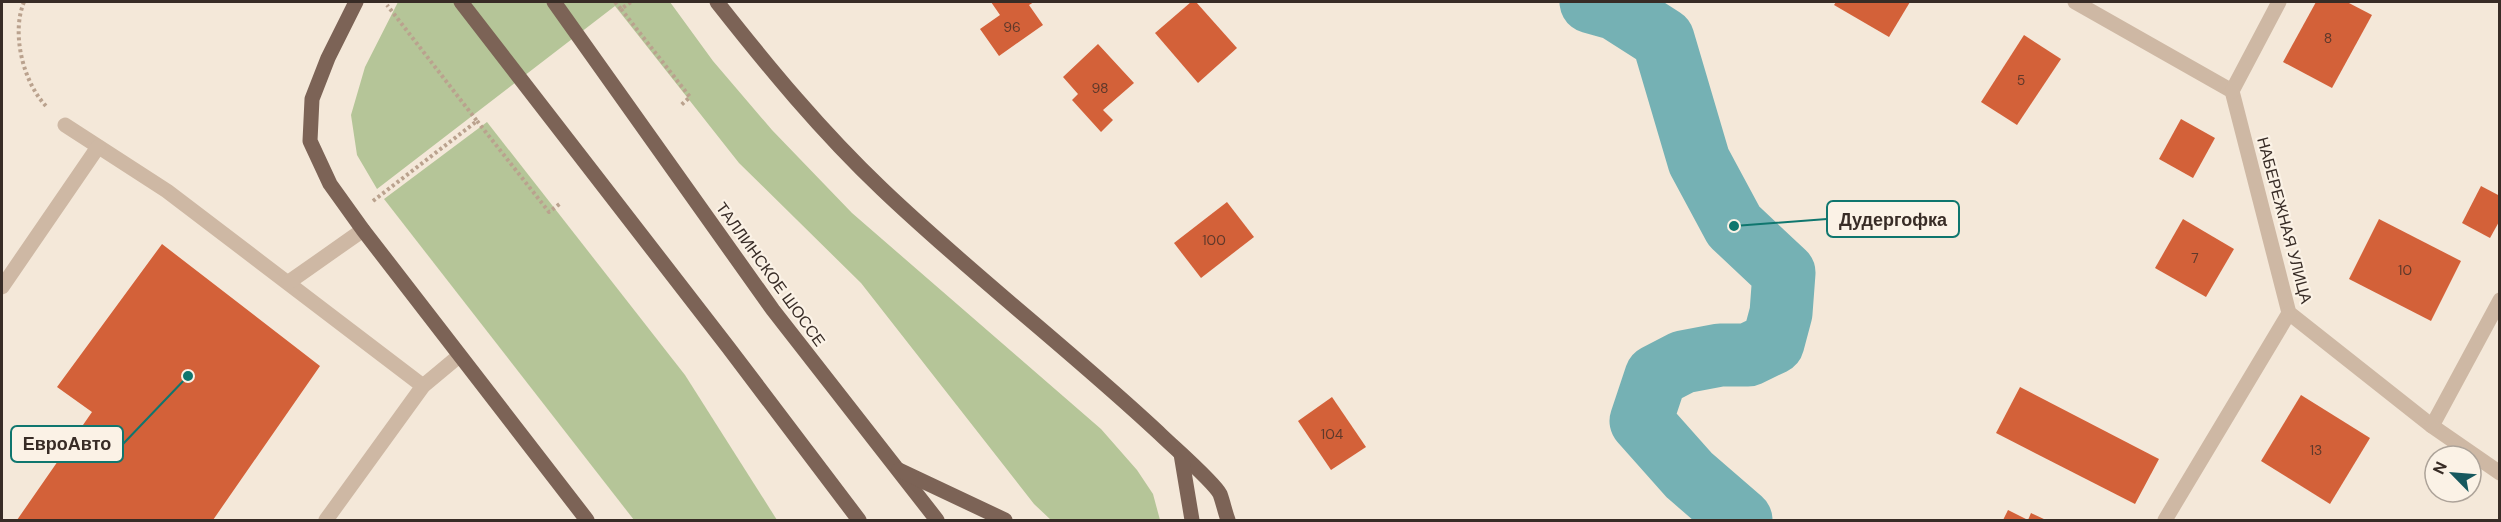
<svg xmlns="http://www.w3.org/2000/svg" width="2501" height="522" font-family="'DM Sans',sans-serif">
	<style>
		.green { fill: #b5c598 }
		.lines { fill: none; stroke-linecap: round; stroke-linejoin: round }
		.river { stroke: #75b1b4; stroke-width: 63 }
		.building { fill: #d36139 }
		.path { stroke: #baa28e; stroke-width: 4; stroke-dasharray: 3 3; stroke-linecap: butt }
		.minor { stroke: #ceb8a4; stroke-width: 15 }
		.major { stroke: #7c6356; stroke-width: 15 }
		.labels { text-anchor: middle; stroke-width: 4.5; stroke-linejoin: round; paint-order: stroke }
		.number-label { font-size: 14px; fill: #5f392b }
		.street-label { font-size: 16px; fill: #382c26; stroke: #fbf2e6 }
		.leader { fill: none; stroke: #0f766e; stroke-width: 2 }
		.callout-dot { fill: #0f766e; stroke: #fbf2e6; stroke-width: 2 }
		.callout { fill: #fbf2e6; stroke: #0f766e; stroke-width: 2 }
		.callout-label { font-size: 18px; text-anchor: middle; font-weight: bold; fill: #382c26 }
	</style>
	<rect width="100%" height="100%" fill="#f4e8d9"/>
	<g class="green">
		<polygon points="398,2 670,2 713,61 772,130 852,213 1101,429 1137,470 1153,494 1160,520 1051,520 1034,504 861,283 739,163 615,6 377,189 357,155 351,115 365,67"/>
		<polygon points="487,122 685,375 777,520 634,520 384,199"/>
	</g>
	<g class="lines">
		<polyline class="river" points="1591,2 1616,9 1663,39 1699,161 1734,226 1784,273 1781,313 1773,343 1748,355 1720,355 1683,362 1656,376 1641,421 1689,475 1741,520"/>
	</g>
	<g class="building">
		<polygon points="991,2 1034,2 1029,5 1043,25 999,56 980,29 1000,15"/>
		<polygon points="1191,2 1196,2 1237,48 1198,83 1155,33"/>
		<polygon points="1836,2 1910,2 1889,37 1834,5"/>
		<polygon points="2316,2 2347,2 2372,15 2332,88 2283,62"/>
		<polygon points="2024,35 2061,59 2017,125 1981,102"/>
		<polygon points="1098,44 1134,83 1103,110 1113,120 1101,132 1072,100 1078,94 1063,77"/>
		<polygon points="2181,119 2215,138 2193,178 2159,159"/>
		<polygon points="2481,186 2500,196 2500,220 2490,238 2462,223"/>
		<polygon points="1227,202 1254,237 1201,278 1174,243"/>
		<polygon points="2183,219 2234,249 2206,297 2155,268"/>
		<polygon points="2379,219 2461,261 2431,321 2349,279"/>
		<polygon points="162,244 320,366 213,520 17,520 92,412 57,387"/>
		<polygon points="2020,387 2159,459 2135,504 1996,433"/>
		<polygon points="2301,395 2370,438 2330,504 2261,461"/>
		<polygon points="1332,397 1366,447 1331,470 1298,421"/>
		<polygon points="2008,510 2028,520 2031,513 2046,520 2003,520"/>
	</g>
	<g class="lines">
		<g class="path">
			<path d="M24,2C11,33 23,83 47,107"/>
			<polyline points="615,2 621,9 631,2"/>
			<polyline points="621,9 690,97 680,106"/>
			<polyline points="477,121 549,212 561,203"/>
			<polyline points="373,201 477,121 387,5"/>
		</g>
		<g class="minor">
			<polyline points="2075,2 2232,91 2289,313 2432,426 2500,473"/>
			<polyline points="2232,91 2279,2"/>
			<polyline points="65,125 167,191 423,386"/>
			<polyline points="289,282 363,230"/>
			<polyline points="2,287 98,147"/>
			<polyline points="2432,426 2500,300"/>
			<polyline points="326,520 423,386 459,356"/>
			<polyline points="2165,520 2289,313"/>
		</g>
		<g class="major">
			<polyline points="356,2 328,58 312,99 310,141 330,184 363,230 587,520"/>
			<polyline points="461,2 728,347 859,520"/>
			<polyline points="554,2 773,310 937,520"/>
			<path d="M717,2C769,68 821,131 882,189C971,274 1069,349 1159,433C1172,446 1213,481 1220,494C1223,502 1225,512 1228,520"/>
			<polyline points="1181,454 1192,520"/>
			<polyline points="899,470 1005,520"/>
		</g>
	</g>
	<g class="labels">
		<g class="number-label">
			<text x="1012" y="32">96</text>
			<text x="2328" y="43">8</text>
			<text x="2021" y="85">5</text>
			<text x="1100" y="93">98</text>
			<text x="1214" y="245">100</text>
			<text x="2195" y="263">7</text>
			<text x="2405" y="275">10</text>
			<text x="1332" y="439">104</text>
			<text x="2316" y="455">13</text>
		</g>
		<g class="street-label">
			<text transform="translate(2285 220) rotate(75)" y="6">НАБЕРЕЖНАЯ УЛИЦА</text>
			<text transform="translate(771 274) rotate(54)" y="6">ТАЛЛИНСКОЕ ШОССЕ</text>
		</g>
	</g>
	<path class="leader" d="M1734 226L1827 219M188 376L123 444"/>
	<g class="callout-dot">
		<circle cx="1734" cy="226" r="6"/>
		<circle cx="188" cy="376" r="6"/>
	</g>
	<g class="callout">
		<rect x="1827" y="201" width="132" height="36" rx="6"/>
		<rect x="11" y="426" width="112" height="36" rx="6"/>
	</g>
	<g class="callout-label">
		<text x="1893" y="226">Дудергофка</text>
		<text x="67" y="450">ЕвроАвто</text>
	</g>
	<rect width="2501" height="522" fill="none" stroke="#382c26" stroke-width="6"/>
	<g transform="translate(2453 474) rotate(295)"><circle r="28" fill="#fbf2e6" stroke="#ada399" stroke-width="1.5"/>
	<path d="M0-4.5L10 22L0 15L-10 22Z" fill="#17585e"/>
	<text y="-9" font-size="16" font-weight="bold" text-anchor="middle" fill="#382c26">N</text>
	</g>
</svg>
